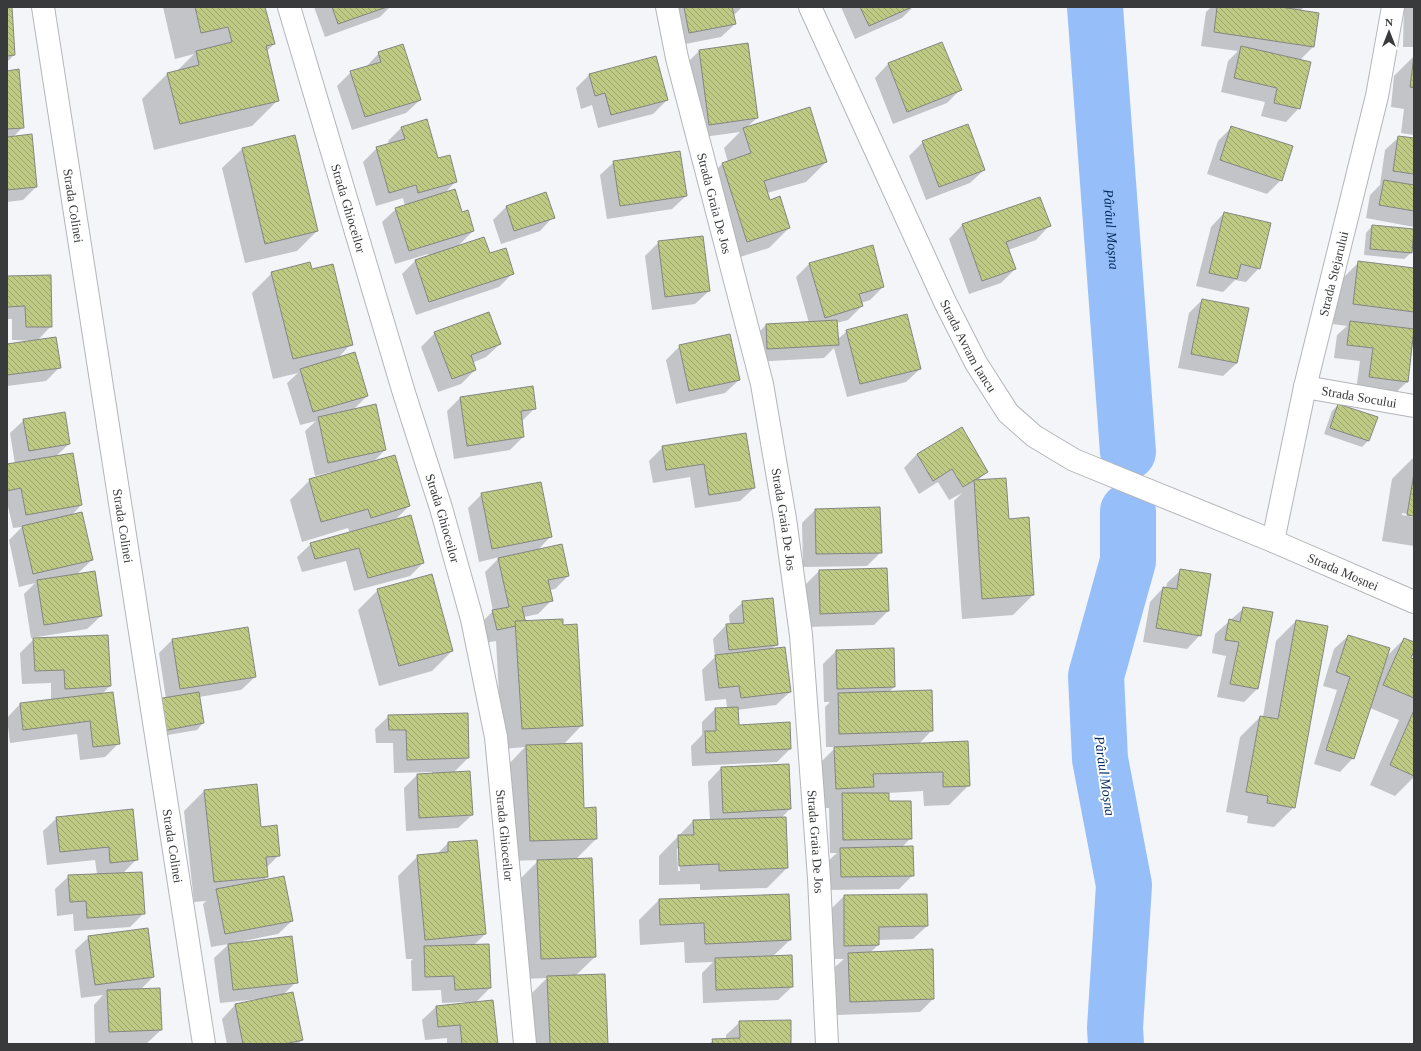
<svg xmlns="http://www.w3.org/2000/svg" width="1421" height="1051" font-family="'Times New Roman',serif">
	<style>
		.shadow { fill: #0003; fill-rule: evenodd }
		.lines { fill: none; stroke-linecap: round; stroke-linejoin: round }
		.river { stroke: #96bff9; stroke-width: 56 }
		.building { fill: url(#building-back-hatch); stroke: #858682 }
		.minor-casing { stroke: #b3b5b9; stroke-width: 24 }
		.major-casing { stroke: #b3b5b9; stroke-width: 24 }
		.minor { stroke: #fff; stroke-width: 22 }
		.major { stroke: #fff; stroke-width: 22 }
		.labels { text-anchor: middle; stroke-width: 4; stroke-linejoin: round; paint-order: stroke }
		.street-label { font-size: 13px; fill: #393a3c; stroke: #fff }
		.water-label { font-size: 14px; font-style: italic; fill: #032a5c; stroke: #fff }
	</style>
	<defs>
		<pattern id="building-back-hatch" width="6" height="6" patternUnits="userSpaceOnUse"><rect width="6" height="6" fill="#beca83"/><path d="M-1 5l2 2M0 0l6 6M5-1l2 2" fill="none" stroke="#9ba56c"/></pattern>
	</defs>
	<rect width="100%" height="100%" fill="#f3f5f9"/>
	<g class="shadow">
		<polygon points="7,7 11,7 14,55 7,62"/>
		<polygon points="163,7 264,7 274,44 266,52 278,100 252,126 154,150 142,99 168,73 177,71 194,54 175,59"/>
		<polygon points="314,7 390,7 380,17 325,37"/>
		<polygon points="668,7 742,7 733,16 735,24 721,37 675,46"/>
		<polygon points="841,7 913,7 902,18 855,39"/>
		<polygon points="1211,7 1304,7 1300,11 1318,14 1313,47 1299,61 1299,108 1286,122 1261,116 1265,102 1221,92 1228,61 1238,51 1201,46 1206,12"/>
		<polygon points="1404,7 1414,7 1414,47 1403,47"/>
		<polygon points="699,51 757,118 747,127 826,162 806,182 767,193 769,201 789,228 769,248 727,261 703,183 723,163 728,162 724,148 740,132 696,138 686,64"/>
		<polygon points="379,53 420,100 406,113 352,130 337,86 351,72 365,68"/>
		<polygon points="1414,56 1414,135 1401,133 1404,109 1391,107 1394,76"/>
		<polygon points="888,64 960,90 947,103 893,124 875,78"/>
		<polygon points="7,72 23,127 13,137 36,187 23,200 7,202"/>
		<polygon points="589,75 667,100 653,114 598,128 592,105 581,109 576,88"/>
		<polygon points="402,127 437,160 456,181 444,194 461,213 473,231 458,246 490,254 513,273 499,287 416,315 402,274 415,261 429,256 428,254 395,264 382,222 396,209 405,206 403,198 376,206 363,162 377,148 389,144 388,141"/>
		<polygon points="1232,127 1281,180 1267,194 1207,174 1218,141"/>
		<polygon points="1399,137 1414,139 1414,227 1366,218 1370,195 1380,185 1385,150"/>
		<polygon points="923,142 984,170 970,183 926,200 909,156"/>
		<polygon points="242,149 317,231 297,251 245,263 222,168"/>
		<polygon points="614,162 686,196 672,209 607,219 600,175"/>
		<polygon points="506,207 553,217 540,231 501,244 493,220"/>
		<polygon points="1224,213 1259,268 1246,282 1235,280 1223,292 1196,286 1211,227"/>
		<polygon points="962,225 1049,226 1036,240 1008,250 1015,269 1001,283 969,294 949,239"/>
		<polygon points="1372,226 1411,253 1404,259 1364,255 1366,233"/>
		<polygon points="659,242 709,291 695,304 652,310 645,256"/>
		<polygon points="1359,262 1414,269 1414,334 1407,382 1393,395 1356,391 1360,361 1334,358 1337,335 1347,326 1333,324 1339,282"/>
		<polygon points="809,264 883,287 870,300 861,303 862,306 848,320 836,323 837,340 847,331 920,369 906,382 847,397 834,348 824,358 754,362 753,338 766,325 809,323 796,277"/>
		<polygon points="311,271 351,344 337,359 367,396 353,410 385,450 373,462 409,506 394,521 423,563 410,576 354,591 346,561 302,572 297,557 311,544 350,533 348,528 302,542 290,500 310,480 332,474 331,472 315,476 305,431 316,421 300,425 287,383 298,373 273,379 252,293 272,273"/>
		<polygon points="7,277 51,326 37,341 12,340 12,319 7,319"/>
		<polygon points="1202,300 1237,363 1223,376 1178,368 1189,313"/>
		<polygon points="435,333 500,344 486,357 472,363 475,370 461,384 438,392 421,347"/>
		<polygon points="7,345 60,367 46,381 7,386"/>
		<polygon points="680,346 739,380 725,393 676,404 666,360"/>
		<polygon points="460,398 535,408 521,422 523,437 510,450 454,459 447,411"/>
		<polygon points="1338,405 1368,441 1362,447 1324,434 1332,411"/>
		<polygon points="24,420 69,444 56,456 72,454 81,505 71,516 92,560 77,574 101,616 87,629 31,638 24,594 35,583 19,587 9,540 22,527 13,528 7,502 7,465 15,464 10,433"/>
		<polygon points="962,429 987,472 978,480 1008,520 1033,595 1013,615 962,619 954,501 962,493 949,500 938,482 919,494 904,468 917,454"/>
		<polygon points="746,434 754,488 740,501 695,508 690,477 653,483 649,461 663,447"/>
		<polygon points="1414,457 1414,515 1402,513 1402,515 1414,517 1414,546 1382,541 1392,479"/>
		<polygon points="482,494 551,536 537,551 568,576 555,589 550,590 552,600 538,614 524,617 582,725 563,745 583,809 596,839 576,859 595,957 575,976 607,1044 530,1044 528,997 547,978 522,979 518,881 539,860 510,861 507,766 525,747 502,749 496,641 484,643 479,625 493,611 485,572 500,557 479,562 468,508"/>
		<polygon points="815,510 880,553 867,566 803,567 802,523"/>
		<polygon points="1181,570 1200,635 1187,649 1143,642 1150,602 1163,588 1166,589 1167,583"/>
		<polygon points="819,571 888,611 874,625 807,627 805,585"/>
		<polygon points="378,590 452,651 432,671 379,686 358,610"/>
		<polygon points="743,602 777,644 772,649 790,692 776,705 737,710 738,726 790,749 777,762 692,766 691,746 702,735 702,722 715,709 727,708 726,699 705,701 702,670 715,657 713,639 726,625 730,625 729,615"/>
		<polygon points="1244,608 1257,689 1244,702 1217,697 1226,656 1212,653 1215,634"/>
		<polygon points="1296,621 1294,807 1274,827 1247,823 1248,816 1226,812 1240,737 1260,717 1263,717 1276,641"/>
		<polygon points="1348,636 1386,657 1404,639 1414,643 1414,648 1410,658 1414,660 1414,777 1395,796 1370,785 1399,720 1370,708 1353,758 1340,772 1314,764 1337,690 1323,686 1334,649"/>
		<polygon points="34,639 110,686 102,694 119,743 105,757 80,760 77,734 10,743 7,718 20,704 51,700 51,683 22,684 20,653"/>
		<polygon points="172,640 255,677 241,690 199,697 203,723 197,730 156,737 166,699 159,653"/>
		<polygon points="836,651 894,687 889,692 932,730 918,745 969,785 949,805 924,806 923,791 888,793 888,802 911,838 902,847 913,875 899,889 828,890 827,862 837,853 830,853 829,808 817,808 815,768 836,747 826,747 825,707 830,702 824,702 823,664"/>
		<polygon points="467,714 468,758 453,773 472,815 458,828 406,831 404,788 417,775 432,774 432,772 394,773 393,743 376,743 375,729 389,716"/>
		<path d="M721,768L790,809L781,818H785L787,868L767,888L700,890V884L659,885V856L693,821H710L708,782ZM679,847L680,871H678L677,849Z"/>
		<polygon points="204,791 261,828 279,855 266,868 267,876 263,881 292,921 278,934 243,941 296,982 283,995 302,1040 298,1044 227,1044 222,1019 235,1005 259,1000 259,999 220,1003 214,958 229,944 211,947 203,904 206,901 194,902 184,811"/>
		<polygon points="57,818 137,859 123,873 144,913 130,927 74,931 73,914 57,916 55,889 69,876 97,874 95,860 47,865 43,831"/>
		<polygon points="448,843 485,934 474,945 490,988 476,1002 497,1044 447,1044 447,1038 425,1040 422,1020 436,1007 465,1004 465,1002 442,1003 441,990 412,991 411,961 413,959 406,959 398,876 418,856 437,854"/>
		<polygon points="844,896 927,926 913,939 878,940 878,945 870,953 933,999 920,1012 837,1015 835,967 844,959 831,959 830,910"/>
		<polygon points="659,900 790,940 772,957 792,987 778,1000 703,1003 702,973 713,962 685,963 684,942 640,945 639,920"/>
		<polygon points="89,937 153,977 140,990 161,1030 147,1043 95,1044 94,1005 103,995 81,998 75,950"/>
		<polygon points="740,1022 790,1044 709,1044 713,1040 726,1039 726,1035"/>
	</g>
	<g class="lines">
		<g class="river">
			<path id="s1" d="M1095,7L1128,452"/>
			<polyline points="1116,1044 1115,1028 1124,885 1100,759 1096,676 1128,561 1128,511"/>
		</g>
	</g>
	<g class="building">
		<polygon points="7,7 12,7 15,55 7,56"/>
		<polygon points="195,7 265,7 275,44 266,46 279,101 180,124 167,73 199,65 196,51 232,42 228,27 201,33"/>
		<polygon points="332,7 387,7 338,24"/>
		<polygon points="684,7 734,7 732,7 736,24 689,33"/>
		<polygon points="860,7 912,7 869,26"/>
		<polygon points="1217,7 1281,7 1319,13 1314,47 1214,32"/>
		<polygon points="942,42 962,90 907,112 888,63"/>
		<polygon points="748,43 758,118 709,125 699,50"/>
		<polygon points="403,44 421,100 365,117 350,71 381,62 378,52"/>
		<polygon points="1241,46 1311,62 1300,109 1274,103 1277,88 1234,78"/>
		<polygon points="1414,55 1414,88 1410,87"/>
		<polygon points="656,56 668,100 611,115 605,93 595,96 589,74"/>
		<polygon points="19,69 24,128 7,129 7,71"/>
		<polygon points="810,107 827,162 764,181 770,200 780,196 790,228 747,242 722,163 751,153 743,128"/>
		<polygon points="427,119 438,158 450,155 457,182 418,193 416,185 389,193 376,147 405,139 401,127"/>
		<polygon points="968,124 985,170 939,187 922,141"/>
		<polygon points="1231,126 1293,146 1282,181 1220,160"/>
		<polygon points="32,134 37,187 7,190 7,137"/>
		<polygon points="295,135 318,231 265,244 242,148"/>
		<polygon points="1398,136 1414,138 1414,174 1393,171"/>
		<polygon points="680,151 687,196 620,206 613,161"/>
		<polygon points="1384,180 1414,185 1414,211 1379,205"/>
		<polygon points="455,189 462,212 468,210 474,231 409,251 395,208"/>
		<polygon points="546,192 555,218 514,231 506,206"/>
		<polygon points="1040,197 1051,226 1006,242 1016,269 982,281 962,224"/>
		<polygon points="1224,212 1271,223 1260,269 1241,264 1237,279 1209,273"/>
		<polygon points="1372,225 1414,229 1412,253 1370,249"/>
		<polygon points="703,236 710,291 665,297 658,241"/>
		<polygon points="484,237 490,253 506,248 514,274 429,302 415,260"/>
		<polygon points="873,245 884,287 859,294 863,306 825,318 809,263"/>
		<polygon points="1358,261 1414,268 1414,312 1353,304"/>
		<polygon points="310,262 312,269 333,264 353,345 293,359 271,272"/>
		<polygon points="51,275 52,327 26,327 25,306 7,307 7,276"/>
		<polygon points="1202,299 1249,308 1237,363 1191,354"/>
		<polygon points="489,312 501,344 471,355 476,370 452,379 434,332"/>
		<polygon points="907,314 921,369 860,384 846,330"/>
		<polygon points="837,320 839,345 767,349 766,324"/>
		<polygon points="1350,321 1414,329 1408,382 1369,377 1373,348 1347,345"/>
		<polygon points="730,334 740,380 689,391 679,345"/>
		<polygon points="56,337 61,368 7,375 7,344"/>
		<polygon points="355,352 368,396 313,412 300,369"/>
		<polygon points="533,386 536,409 521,411 524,437 467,446 460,397"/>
		<polygon points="376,404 386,450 328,463 318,417"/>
		<polygon points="1338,404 1378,417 1369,441 1330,428"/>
		<polygon points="65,412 70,444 29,451 23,419"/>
		<polygon points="962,427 988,472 963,487 952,469 933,481 917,454"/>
		<polygon points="746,433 755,488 709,495 704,464 666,470 662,446"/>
		<polygon points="73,453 82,505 26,515 21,488 7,491 7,464"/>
		<polygon points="395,455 410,506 371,518 368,509 321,522 309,479"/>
		<polygon points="1414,473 1414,516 1407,515"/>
		<polygon points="1006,478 1009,519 1029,517 1034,595 982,599 974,480"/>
		<polygon points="541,482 552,537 492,549 481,493"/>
		<polygon points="880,507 882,553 816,554 815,509"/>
		<polygon points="82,512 93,560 33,574 22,526"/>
		<polygon points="411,515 424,563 368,578 359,548 315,559 310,543"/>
		<polygon points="562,544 569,576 548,580 553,601 522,607 526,624 497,630 492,610 509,607 498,558"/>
		<polygon points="887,568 889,611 820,614 819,570"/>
		<polygon points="1180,569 1211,574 1201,636 1156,628 1163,587 1177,589"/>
		<polygon points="95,571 102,616 44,625 37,580"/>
		<polygon points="432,574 453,651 399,666 377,589"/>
		<polygon points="773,598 778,645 729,650 726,624 744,623 742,601"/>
		<polygon points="1243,607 1273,612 1258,689 1230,684 1239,642 1225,640 1229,619 1240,622"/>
		<polygon points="563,619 563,625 577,624 583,726 522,729 515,621"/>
		<polygon points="1296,620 1328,626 1295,808 1267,803 1268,796 1246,792 1260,716 1278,719"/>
		<polygon points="248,627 256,677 180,689 172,639"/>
		<polygon points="108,635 111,686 65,689 64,670 35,671 33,638"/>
		<polygon points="1348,635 1390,648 1354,759 1326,750 1350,677 1336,672"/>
		<polygon points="1404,638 1414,642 1414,651 1411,658 1414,659 1414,698 1383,685"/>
		<polygon points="785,647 791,692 741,698 739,686 719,688 715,655"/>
		<polygon points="894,648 895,687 837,689 836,650"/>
		<polygon points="932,690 933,731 839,734 838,693"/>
		<polygon points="113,692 120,744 93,747 90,721 23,730 20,703"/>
		<polygon points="199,692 204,723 162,731 157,699"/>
		<polygon points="738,707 739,725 790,722 791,749 706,753 705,731 716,731 715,708"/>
		<polygon points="1414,710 1414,776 1390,765"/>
		<polygon points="468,713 469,758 407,760 406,730 389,730 388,715"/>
		<polygon points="968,741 970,786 943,787 943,772 873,774 874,787 836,789 834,747"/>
		<polygon points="582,743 584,808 596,807 597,839 530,841 526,745"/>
		<polygon points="789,764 791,809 723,813 721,767"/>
		<polygon points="470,771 473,815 419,818 417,774"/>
		<polygon points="257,784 261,827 277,825 280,856 266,857 268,877 214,882 204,790"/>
		<polygon points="842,793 889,793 889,801 911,801 912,839 843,840"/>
		<polygon points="133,809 138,860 110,863 109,847 60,852 56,817"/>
		<polygon points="786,817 788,868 719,871 719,864 679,866 678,835 694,835 693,820"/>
		<polygon points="477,840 486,934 425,940 417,855 448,852 448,842"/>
		<polygon points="913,846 914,876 841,877 840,848"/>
		<polygon points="592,858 596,957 541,959 537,860"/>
		<polygon points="142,872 145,914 87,918 86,901 70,902 68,875"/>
		<polygon points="284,876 293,921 225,934 216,889"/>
		<polygon points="789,894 791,940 705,944 704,923 660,925 659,899"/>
		<polygon points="927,894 928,926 879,927 879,945 844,946 844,895"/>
		<polygon points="148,928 154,977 95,985 88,936"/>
		<polygon points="292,936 298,983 233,990 228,944"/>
		<polygon points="489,944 491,988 455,990 454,976 425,977 424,946"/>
		<polygon points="933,949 934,999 850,1002 848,953"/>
		<polygon points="792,955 793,987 716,990 715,958"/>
		<polygon points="605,974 608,1044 550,1044 547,976"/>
		<polygon points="160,988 162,1030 109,1032 107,990"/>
		<polygon points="293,992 303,1040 284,1044 243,1044 235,1004"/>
		<polygon points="493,1000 498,1044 462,1044 460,1025 438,1027 436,1006"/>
		<polygon points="791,1020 791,1044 713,1044 712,1039 740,1038 739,1021"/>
	</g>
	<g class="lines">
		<g class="minor-casing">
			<g id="minor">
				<path id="s2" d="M43,7L204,1044"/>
				<path id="s3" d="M289,7L404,393L441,508L472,619L496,737L525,1044"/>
				<path id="s4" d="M667,7L677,58L762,384L785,519L801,635L819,878L827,1044"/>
				<path id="s5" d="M1305,387L1414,406"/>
				<path id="s6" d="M1273,541L1305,387L1377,96L1393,7"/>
			</g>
		</g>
		<g class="major-casing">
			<g id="major">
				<path id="s7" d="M810,7L945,302L976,363L1008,413L1034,436L1074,460L1273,541L1414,602"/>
			</g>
		</g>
		<use href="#minor" class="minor"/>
		<use href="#major" class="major"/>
	</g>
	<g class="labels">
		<g class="street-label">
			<text dy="5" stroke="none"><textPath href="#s4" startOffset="202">Strada Graia De Jos</textPath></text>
			<text dy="5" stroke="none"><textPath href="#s2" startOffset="201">Strada Colinei</textPath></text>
			<text dy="5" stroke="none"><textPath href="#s3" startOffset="210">Strada Ghioceilor</textPath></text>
			<text dy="5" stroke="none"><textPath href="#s6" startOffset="274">Strada Stejarului</textPath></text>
			<text dy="5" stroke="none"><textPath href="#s7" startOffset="374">Strada Avram Iancu</textPath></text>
			<text dy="5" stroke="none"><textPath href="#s5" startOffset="55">Strada Socului</textPath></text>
			<text dy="5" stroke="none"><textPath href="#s3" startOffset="534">Strada Ghioceilor</textPath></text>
			<text dy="5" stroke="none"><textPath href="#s4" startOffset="526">Strada Graia De Jos</textPath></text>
			<text dy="5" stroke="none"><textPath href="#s2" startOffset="525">Strada Colinei</textPath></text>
			<text dy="5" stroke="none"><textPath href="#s7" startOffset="825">Strada Moșnei</textPath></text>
			<text dy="5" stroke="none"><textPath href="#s3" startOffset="858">Strada Ghioceilor</textPath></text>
			<text dy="5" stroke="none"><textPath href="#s4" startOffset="850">Strada Graia De Jos</textPath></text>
			<text dy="5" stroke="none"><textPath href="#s2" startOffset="849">Strada Colinei</textPath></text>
		</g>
		<g class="water-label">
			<text dy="5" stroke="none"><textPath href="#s1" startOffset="223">Pârâul Moșna</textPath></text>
			<text transform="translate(1105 776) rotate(82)" y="5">Pârâul Moșna</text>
		</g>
	</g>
	<rect width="1421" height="1051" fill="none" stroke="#393a3c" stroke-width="16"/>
	<g transform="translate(1389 32)" stroke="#ffffff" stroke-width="3" paint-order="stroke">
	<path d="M0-3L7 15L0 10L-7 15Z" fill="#393a3c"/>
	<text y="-6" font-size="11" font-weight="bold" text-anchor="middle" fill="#393a3c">N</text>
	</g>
</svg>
